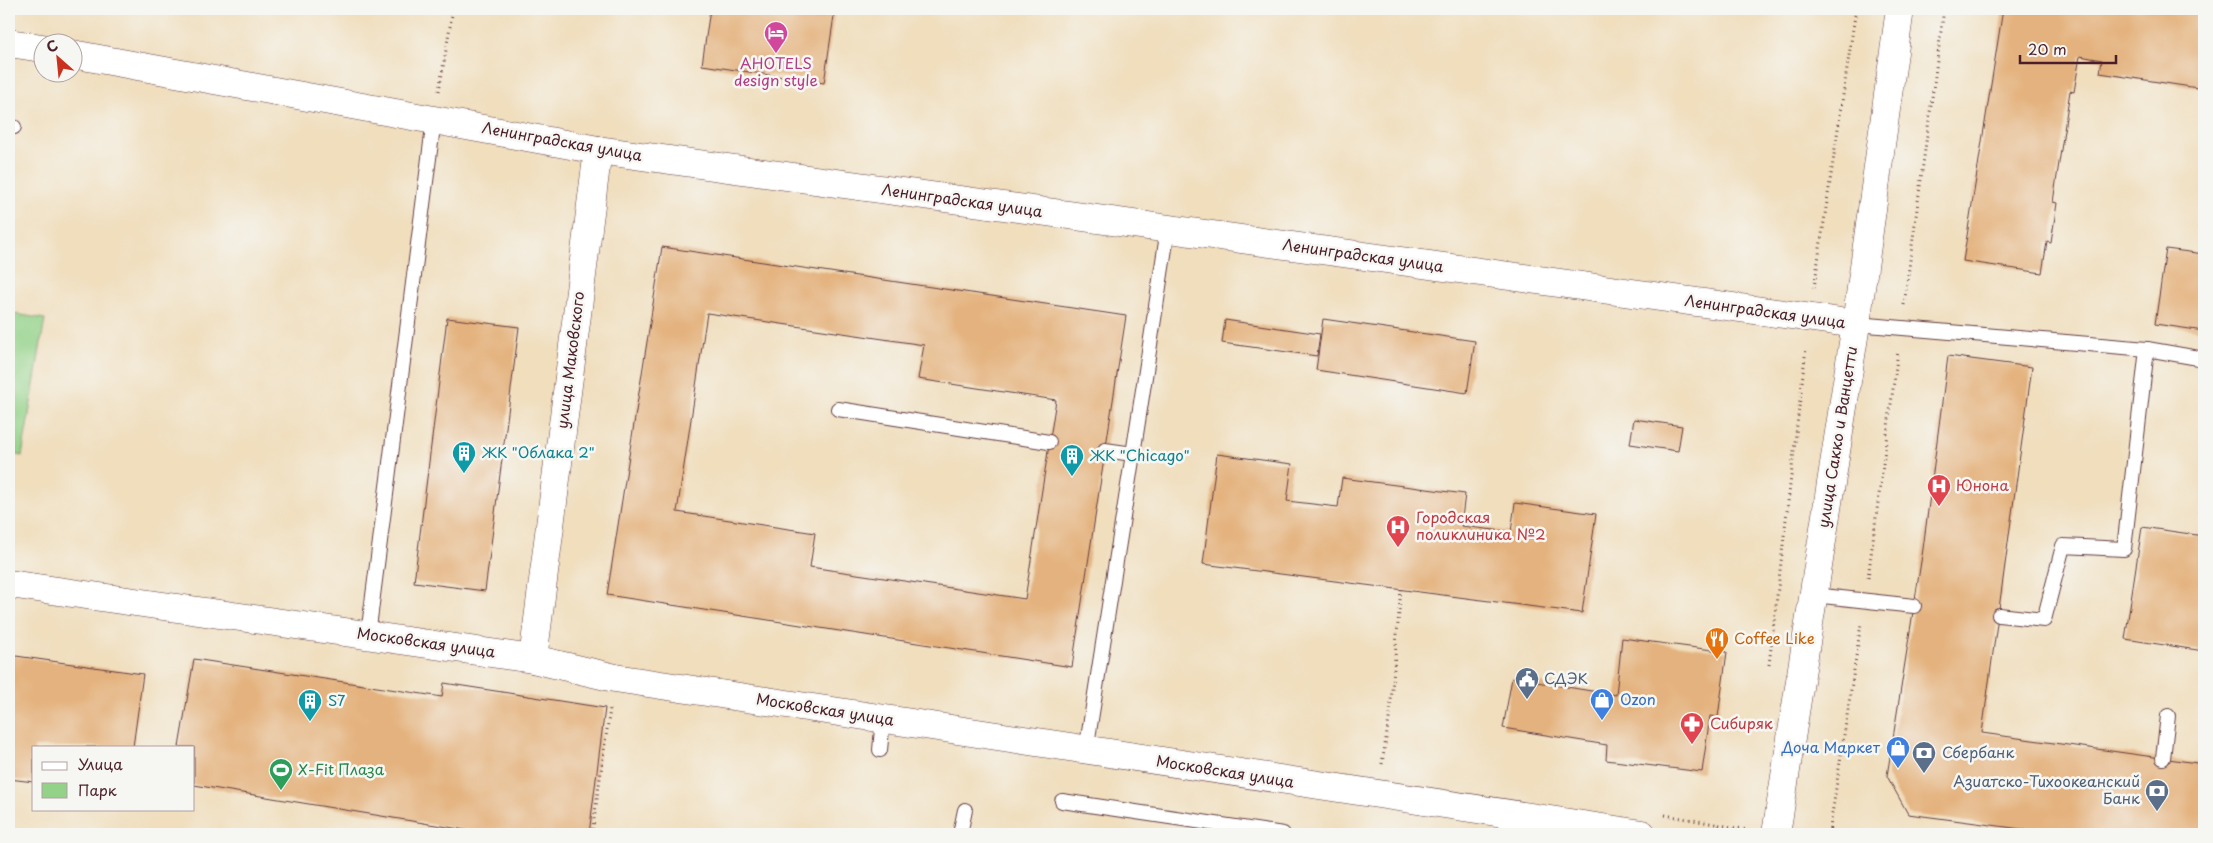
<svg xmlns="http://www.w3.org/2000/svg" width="2213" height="843" font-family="'Playpen Sans',sans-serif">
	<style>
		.green { fill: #93d288; stroke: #6e785a }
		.building { fill: #e4b27e; fill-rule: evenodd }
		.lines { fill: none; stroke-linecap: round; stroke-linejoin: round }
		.lane-casing { stroke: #633c41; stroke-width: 16 }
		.street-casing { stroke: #633c41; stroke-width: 29 }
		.path { stroke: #633c41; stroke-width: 3; stroke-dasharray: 1 4; stroke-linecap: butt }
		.lane { stroke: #fff; stroke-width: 14 }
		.street { stroke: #fff; stroke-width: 28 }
		.labels { text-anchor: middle; stroke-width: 5; stroke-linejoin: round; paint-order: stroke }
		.hotel-label { font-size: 15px; fill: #b23c85; stroke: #f6f6f2 }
		.street-label { font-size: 15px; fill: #4a1f2b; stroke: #f6f6f2 }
		.culture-label { font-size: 15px; fill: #0d838f; stroke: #f6f6f2; text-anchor: start }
		.health-label { font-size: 15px; fill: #be3a42; stroke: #f6f6f2; text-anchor: start }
		.food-label { font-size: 15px; fill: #c56008; stroke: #f6f6f2; text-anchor: start }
		.service-label { font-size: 15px; fill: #4e5e75; stroke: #f6f6f2; text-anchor: start }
		.shop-label { font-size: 15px; fill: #366cbe; stroke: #f6f6f2; text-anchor: start }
		.leisure-label { font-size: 15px; fill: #27864d; stroke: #f6f6f2; text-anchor: start }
	</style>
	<rect width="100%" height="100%" fill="#f6f6f2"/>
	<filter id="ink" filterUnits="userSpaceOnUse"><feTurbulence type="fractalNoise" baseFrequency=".02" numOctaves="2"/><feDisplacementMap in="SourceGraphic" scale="10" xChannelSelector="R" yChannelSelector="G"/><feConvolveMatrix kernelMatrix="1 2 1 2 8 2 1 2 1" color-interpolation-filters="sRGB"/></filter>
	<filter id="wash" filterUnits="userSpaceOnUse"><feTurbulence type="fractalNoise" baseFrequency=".0096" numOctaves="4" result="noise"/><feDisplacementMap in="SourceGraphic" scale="20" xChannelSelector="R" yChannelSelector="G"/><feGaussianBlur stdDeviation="1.12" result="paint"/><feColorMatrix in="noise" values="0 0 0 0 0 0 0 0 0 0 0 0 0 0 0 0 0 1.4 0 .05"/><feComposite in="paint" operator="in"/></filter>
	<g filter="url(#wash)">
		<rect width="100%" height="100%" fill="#f0debd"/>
		<polygon class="green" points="9,313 45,319 22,456 9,453"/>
		<g id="blocks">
			<g class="building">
				<polygon points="710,9 835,9 824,83 702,65"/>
				<polygon points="2003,9 2204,9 2204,89 2100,73 2102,60 2080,56 2074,92 2070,91 2053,202 2057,203 2051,243 2047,242 2042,273 1963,261"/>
				<path d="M662,247L1126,316L1072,667L607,595ZM707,313L924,345L918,379L1056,400L1025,599L810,567L815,533L677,512Z"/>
				<polygon points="2166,249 2204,254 2204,331 2155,324"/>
				<polygon points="447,318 519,327 485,591 414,582"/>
				<polygon points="1323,319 1475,341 1467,393 1316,370"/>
				<polygon points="1225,320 1320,334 1317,356 1222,343"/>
				<polygon points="1948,356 2032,367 1982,733 2204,764 2204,834 2059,834 1908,814 1887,776 1923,549"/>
				<polygon points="1634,419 1682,426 1678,451 1630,444"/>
				<polygon points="1217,454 1292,464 1287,501 1338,507 1342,478 1465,494 1461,526 1511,532 1515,503 1596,514 1582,613 1203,564"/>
				<polygon points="2142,527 2204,536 2204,651 2125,639"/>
				<polygon points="1622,638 1727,652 1718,717 1710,716 1702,772 1606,760 1607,745 1503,728 1512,678 1616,695"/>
				<polygon points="9,655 143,674 133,747 34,747 34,782 9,779"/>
				<polygon points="194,659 442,697 444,683 605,708 589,834 490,834 194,785 194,747 179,747"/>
				<polygon points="1109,830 1127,833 1127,834 1109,834"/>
			</g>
		</g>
	</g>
	<g filter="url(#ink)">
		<use href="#blocks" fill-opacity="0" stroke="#633c41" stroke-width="1"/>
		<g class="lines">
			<g class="lane-casing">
				<g id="lane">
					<polyline points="9,126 14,127"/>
					<polyline points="1856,324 2147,349 2204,359"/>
					<polyline points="838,409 1049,442"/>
					<polyline points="1133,454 1168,229"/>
					<polyline points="1814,595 1914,606"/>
					<polyline points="1999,615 2044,620 2063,546 2124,549 2147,349"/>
					<polyline points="368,635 434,119"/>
					<polyline points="880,750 883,719"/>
					<polyline points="1086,751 1133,454 1105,450"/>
					<polyline points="2163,758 2168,716"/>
					<polyline points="1062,801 1283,834"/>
					<polyline points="960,834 965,810"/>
				</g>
			</g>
			<g class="street-casing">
				<g id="street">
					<polyline points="9,43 42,48"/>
					<polyline points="72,54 598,150 1856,324"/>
					<polyline points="9,584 533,659 615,678 1642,834"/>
					<polyline points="533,659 598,150"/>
					<polyline points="1776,834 1856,324 1900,9"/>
				</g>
			</g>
			<g class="path">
				<polyline points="439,91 453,9"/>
				<polyline points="1814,288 1856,9"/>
				<polyline points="1904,305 1944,9"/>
				<polyline points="1868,578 1898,351"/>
				<polyline points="1769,665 1806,348"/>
				<polyline points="1382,764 1390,713 1401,589"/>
				<polyline points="1665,815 1748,830"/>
				<polyline points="592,834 610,709"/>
				<polyline points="1713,834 1718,825"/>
				<polyline points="1829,834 1861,624"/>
			</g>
			<use href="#lane" class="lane"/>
			<use href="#street" class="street"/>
		</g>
	</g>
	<defs>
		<g id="hotel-pin" transform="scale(1.25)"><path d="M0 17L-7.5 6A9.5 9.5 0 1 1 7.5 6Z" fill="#d1479c" stroke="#f6f6f2"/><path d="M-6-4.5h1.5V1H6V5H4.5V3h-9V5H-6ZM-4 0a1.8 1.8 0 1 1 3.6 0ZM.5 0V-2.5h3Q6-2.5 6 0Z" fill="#fff"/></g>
		<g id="building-pin" transform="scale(1.25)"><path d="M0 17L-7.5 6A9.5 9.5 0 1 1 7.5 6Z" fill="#0f9aa8" stroke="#f6f6f2"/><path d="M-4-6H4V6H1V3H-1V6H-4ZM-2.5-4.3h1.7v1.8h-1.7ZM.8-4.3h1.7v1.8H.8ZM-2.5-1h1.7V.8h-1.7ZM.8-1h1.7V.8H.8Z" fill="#fff"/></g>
		<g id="hospital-pin" transform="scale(1.25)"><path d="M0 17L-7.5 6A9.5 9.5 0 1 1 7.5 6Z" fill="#e0444e" stroke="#f6f6f2"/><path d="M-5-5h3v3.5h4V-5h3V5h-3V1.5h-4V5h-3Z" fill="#fff"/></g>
		<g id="restaurant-pin" transform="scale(1.25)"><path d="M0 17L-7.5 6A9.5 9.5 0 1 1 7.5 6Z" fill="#e8710a" stroke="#f6f6f2"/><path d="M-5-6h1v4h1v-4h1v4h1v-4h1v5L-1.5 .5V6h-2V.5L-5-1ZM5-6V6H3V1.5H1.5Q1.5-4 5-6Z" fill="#fff"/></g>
		<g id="civic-pin" transform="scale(1.25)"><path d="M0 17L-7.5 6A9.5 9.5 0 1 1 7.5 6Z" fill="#5c6f8a" stroke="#f6f6f2"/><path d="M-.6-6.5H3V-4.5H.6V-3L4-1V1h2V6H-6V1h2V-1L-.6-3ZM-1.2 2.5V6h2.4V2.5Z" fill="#fff"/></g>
		<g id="shop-pin" transform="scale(1.25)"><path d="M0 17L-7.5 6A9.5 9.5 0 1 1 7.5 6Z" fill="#3f7fe0" stroke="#f6f6f2"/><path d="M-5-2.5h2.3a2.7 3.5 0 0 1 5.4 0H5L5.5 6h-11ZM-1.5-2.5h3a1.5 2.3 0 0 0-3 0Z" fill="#fff"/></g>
		<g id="pharmacy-pin" transform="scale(1.25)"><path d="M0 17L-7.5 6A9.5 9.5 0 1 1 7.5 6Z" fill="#e0444e" stroke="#f6f6f2"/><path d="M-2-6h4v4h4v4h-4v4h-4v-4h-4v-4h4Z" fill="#fff"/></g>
		<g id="bank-pin" transform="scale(1.25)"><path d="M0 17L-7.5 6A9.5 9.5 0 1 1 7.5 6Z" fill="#5c6f8a" stroke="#f6f6f2"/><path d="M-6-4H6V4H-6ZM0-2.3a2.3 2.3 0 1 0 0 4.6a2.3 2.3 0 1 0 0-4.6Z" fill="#fff"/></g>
		<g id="stadium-pin" transform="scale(1.25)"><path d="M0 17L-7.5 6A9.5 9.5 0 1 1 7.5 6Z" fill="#2e9e5b" stroke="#f6f6f2"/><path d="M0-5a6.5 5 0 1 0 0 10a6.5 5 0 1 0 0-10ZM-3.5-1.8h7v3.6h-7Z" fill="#fff"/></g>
	</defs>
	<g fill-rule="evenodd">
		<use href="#hotel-pin" x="776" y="33"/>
		<use href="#building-pin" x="464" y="453"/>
		<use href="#building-pin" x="1072" y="456"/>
		<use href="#hospital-pin" x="1939" y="486"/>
		<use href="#hospital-pin" x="1398" y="527"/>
		<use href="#restaurant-pin" x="1717" y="639"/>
		<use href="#civic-pin" x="1527" y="679"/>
		<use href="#shop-pin" x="1602" y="700"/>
		<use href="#building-pin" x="310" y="701"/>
		<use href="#pharmacy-pin" x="1692" y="724"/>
		<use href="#shop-pin" x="1898" y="748"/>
		<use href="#bank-pin" x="1924" y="753"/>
		<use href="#stadium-pin" x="281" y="770"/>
		<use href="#bank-pin" x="2157" y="791"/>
	</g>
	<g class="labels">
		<g class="hotel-label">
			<text x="776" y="69">AHOTELS<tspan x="776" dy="17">design style</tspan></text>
		</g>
		<g class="street-label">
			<text transform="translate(562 142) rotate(10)" y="5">Ленинградская улица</text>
			<text transform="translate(962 201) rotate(8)" y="5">Ленинградская улица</text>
			<text transform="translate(1363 256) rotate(8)" y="5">Ленинградская улица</text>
			<text transform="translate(1765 312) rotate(8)" y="5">Ленинградская улица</text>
			<text transform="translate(571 360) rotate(-83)" y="5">улица Маковского</text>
			<text transform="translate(1838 437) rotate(-81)" y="5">улица Сакко и Ванцетти</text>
			<text transform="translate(426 643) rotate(8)" y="5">Московская улица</text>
			<text transform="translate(825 710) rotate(9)" y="5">Московская улица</text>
			<text transform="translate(1225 772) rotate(9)" y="5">Московская улица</text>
		</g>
		<g class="culture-label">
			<text x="482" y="458">ЖК "Облака 2"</text>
			<text x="1090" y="461">ЖК "Chicago"</text>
			<text x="328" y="706">S7</text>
		</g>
		<g class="health-label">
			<text x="1956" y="491">Юнона</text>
			<text x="1416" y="523">Городская<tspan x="1416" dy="17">поликлиника №2</tspan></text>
			<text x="1710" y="729">Сибиряк</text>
		</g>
		<g class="food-label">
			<text x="1734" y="644">Coffee Like</text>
		</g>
		<g class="service-label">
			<text x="1544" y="684">СДЭК</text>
			<text x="1942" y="758">Сбербанк</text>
			<text x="2140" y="787" text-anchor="end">Азиатско-Тихоокеанский<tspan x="2140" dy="17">Банк</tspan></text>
		</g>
		<g class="shop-label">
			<text x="1620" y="705">Ozon</text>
			<text x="1880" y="753" text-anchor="end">Доча Маркет</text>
		</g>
		<g class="leisure-label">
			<text x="298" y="775">X-Fit Плаза</text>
		</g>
	</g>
	<rect width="2213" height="843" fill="none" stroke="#f6f6f2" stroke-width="30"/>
	<rect x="32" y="746" width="162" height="65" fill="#f6f6f2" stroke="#b1a0a2"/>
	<rect x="42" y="762" width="25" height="8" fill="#ffffff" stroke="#b1a0a2"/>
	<text x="78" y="770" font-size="15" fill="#4a1f2b">Улица</text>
	<rect x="42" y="783" width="25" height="15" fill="#93d288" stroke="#b1a0a2"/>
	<text x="78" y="796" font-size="15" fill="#4a1f2b">Парк</text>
	<g transform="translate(58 58) rotate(333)"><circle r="24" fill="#f6f6f2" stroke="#b1a0a2"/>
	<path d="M0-4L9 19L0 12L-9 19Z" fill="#c8321e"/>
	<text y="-8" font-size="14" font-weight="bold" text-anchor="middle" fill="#4a1f2b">С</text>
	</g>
	<path d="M2020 55v8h96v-8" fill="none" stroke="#4a1f2b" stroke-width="2.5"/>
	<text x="2028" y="55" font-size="15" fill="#4a1f2b" stroke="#f6f6f2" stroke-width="4" paint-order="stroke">20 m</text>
</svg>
